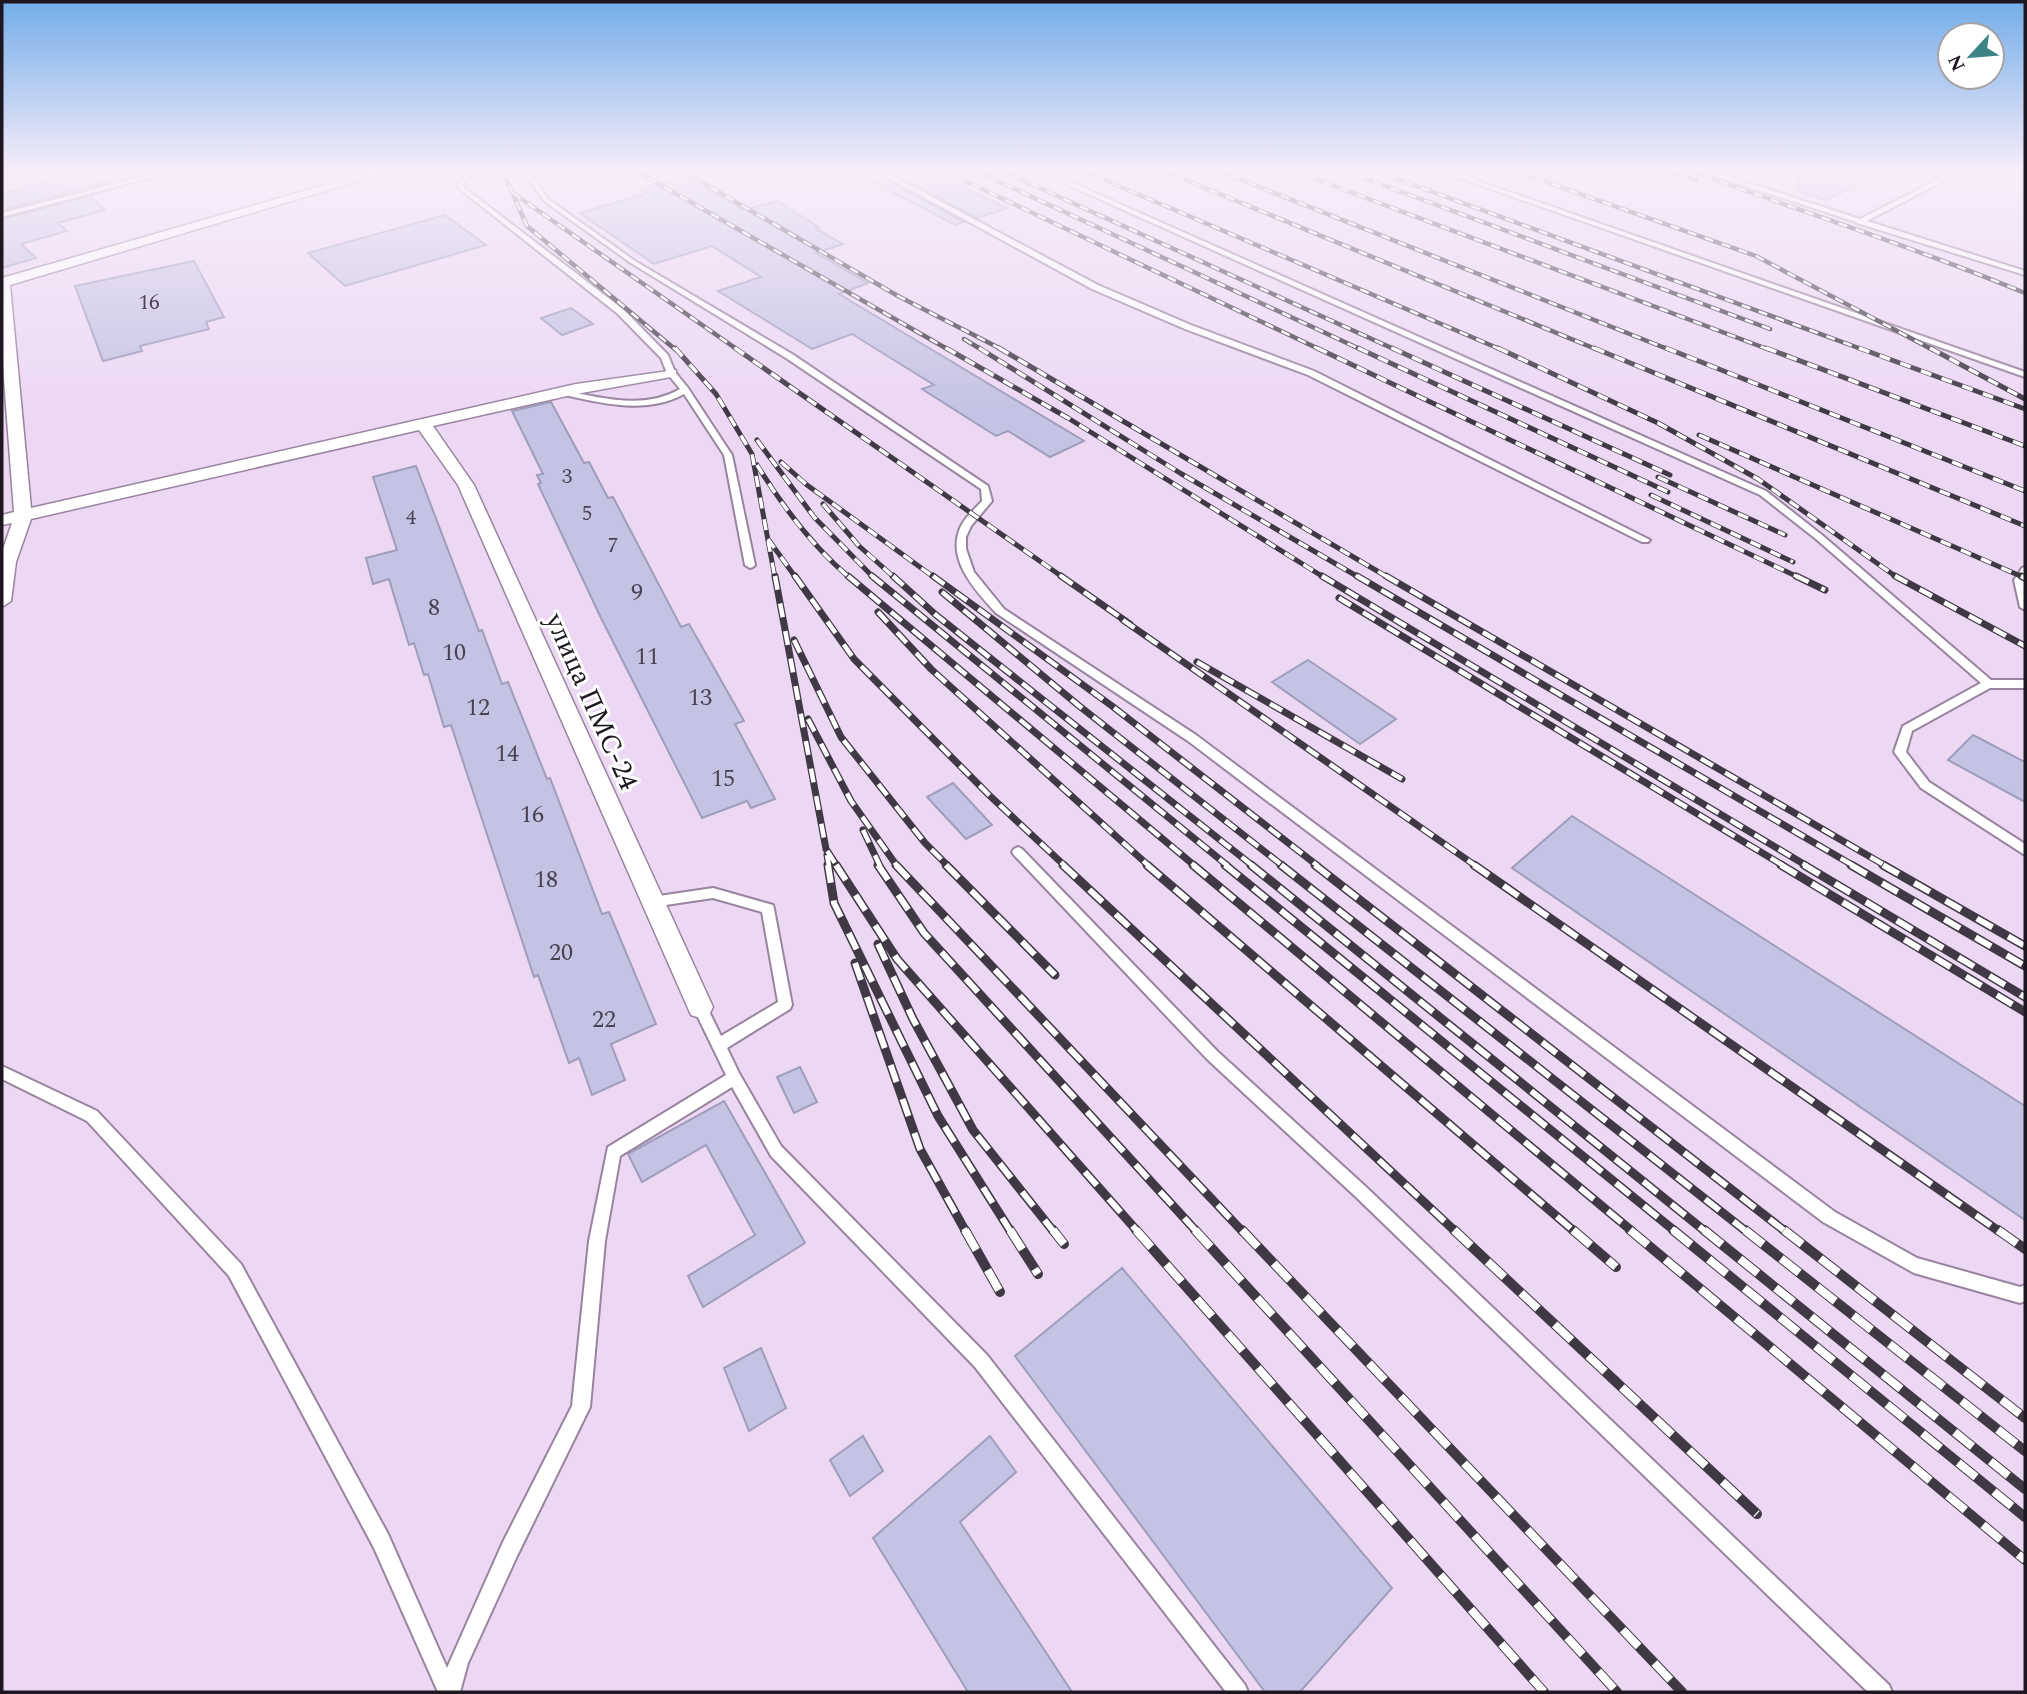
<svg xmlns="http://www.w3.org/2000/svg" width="2027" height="1694" font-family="Spectral,serif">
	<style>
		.building { fill: #c5c3e3; stroke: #9e9dbb; stroke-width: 2 }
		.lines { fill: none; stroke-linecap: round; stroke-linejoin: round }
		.lane-casing { stroke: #98849e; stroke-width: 4 }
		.street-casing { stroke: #98849e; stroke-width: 3 }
		.lane { fill: #fff; fill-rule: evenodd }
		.street { fill: #fff; fill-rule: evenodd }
		.rail-far4-casing { stroke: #413845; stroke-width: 4.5 }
		.rail-far3-casing { stroke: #413845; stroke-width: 5 }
		.rail-far2-casing { stroke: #413845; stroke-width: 7 }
		.rail-far1-casing { stroke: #413845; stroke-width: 9 }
		.rail-casing { stroke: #413845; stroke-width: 10 }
		.rail-far4 { stroke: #fff; stroke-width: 2.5; stroke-dasharray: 9; stroke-linecap: butt }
		.rail-far3 { stroke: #fff; stroke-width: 3.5; stroke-dasharray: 11; stroke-linecap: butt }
		.rail-far2 { stroke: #fff; stroke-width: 4.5; stroke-dasharray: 14; stroke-linecap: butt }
		.rail-far1 { stroke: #fff; stroke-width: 6; stroke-dasharray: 18; stroke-linecap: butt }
		.rail { stroke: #fff; stroke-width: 8; stroke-dasharray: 23; stroke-linecap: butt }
		.labels { text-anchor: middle; stroke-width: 6; stroke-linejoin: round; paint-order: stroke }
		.far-number-label { font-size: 21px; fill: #484252 }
		.number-label { font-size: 24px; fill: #484252 }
		.street-label { font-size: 28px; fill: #1e1721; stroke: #fff }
	</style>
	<rect width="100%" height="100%" fill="#edd8f4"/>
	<g class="building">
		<polygon points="33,169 120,169 121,178 2,210 2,193 47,182"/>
		<polygon points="920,169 927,169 1007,208 977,218 899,176"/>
		<polygon points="1801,169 1891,169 1826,200 1797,191"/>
		<polygon points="683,177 744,210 777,201 819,227 815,228 843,244 816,253 868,283 839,294 1084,441 1050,457 1008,431 996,436 922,389 934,385 852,334 812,349 718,291 761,277 712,246 654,264 580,213 648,193 641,189"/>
		<polygon points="886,180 964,222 955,225 875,183"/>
		<polygon points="90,196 105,210 58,223 67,231 21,244 36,258 2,268 2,219"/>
		<polygon points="445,215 486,245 345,286 308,253"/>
		<polygon points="194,261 224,317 206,322 209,329 140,346 142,351 103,361 75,286"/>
		<polygon points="571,308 593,324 562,335 541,318"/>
		<polygon points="551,402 584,463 589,462 608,498 613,497 681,627 689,624 713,666 744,721 735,724 775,799 751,808 747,801 702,818 601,618 538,484 541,483 537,475 543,474 512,411"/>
		<polygon points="416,466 479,631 482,630 502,684 508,682 547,779 550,778 602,914 609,912 656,1024 611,1044 625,1080 592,1095 579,1058 569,1063 538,975 534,977 451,725 444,727 428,674 424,675 414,643 409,645 389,579 373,584 366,558 397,550 373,477"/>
		<polygon points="1308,660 1396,719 1360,744 1272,682"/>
		<polygon points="1973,735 2025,762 2025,802 1948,760"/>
		<polygon points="953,783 992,825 966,839 927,797"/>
		<polygon points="1572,816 2025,1106 2025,1220 1512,868"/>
		<polygon points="800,1067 817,1102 794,1113 777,1077"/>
		<polygon points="724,1101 805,1243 703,1307 688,1276 755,1235 706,1145 642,1182 628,1154"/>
		<polygon points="1122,1268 1392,1588 1300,1692 1265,1692 1015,1356"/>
		<polygon points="761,1348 786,1408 749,1431 724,1368"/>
		<polygon points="863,1436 883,1471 850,1496 830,1460"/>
		<polygon points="990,1436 1016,1472 960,1522 1072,1692 968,1692 873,1538"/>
	</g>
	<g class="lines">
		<g class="lane-casing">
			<g id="lane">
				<polygon points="2,169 10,178 2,183 4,177"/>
				<polygon points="171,169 183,169 2,217 2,213"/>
				<path d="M468,169H474L462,186L624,310L668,355L675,372L688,388L732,455L755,565L753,567L750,568L745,565L724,455L684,394C646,415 600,403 560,394L559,392L563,390C602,398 644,410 680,389L667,373L661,358L618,314L457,187Z"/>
				<path d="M522,169H528L548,199L635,261L792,354L988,486L992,501L971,526L966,537V549L974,572L1004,609L1196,735L1835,1212L1917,1258L2020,1287L2025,1285V1301L2020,1303L1914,1273L1823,1222L1188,741L996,613C976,591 945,559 961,526C966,516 975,509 982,501L981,489L786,358L631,263L544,201Z"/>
				<polygon points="872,169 880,169 1098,285 1191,325 1314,371 1650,540 1648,542 1642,542 1308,375 1185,329 1092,289"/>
				<polygon points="1032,169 1041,169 1766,491 1822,535 1991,680 2025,680 2025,688 1990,688 1912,731 1906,752 1929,782 2025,844 2025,855 1921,788 1894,752 1903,726 1981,683 1816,539 1760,495"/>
				<polygon points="1434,169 1444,169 2025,372 2025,377"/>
				<polygon points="1694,169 1705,169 1860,219 1958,169 1967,169 1867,221 2025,271 2025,275 1857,223 1856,222"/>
				<polygon points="2025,567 2025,610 2020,607 2014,580 2022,568"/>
				<polygon points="1018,847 1022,849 1217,1051 1366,1187 1889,1685 1892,1692 1868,1692 1356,1197 1207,1059 1014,855 1012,852 1014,849"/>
				<polygon points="713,888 773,905 774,909 792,1005 790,1009 727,1048 739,1073 781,1146 987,1355 1245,1685 1248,1692 1226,1692 975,1367 771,1156 732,1087 620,1156 605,1241 590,1407 517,1556 468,1663 460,1692 438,1692 374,1548 229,1276 87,1121 2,1079 2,1066 97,1111 241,1264 388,1534 447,1668 503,1542 572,1406 589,1241 608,1147 726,1075 693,1007 695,1003 700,1001 705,1003 721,1036 778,1002 762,912 713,898 652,907 647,906 646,902 647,898 652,897"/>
			</g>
		</g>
		<g class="street-casing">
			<polygon id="street" points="380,169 399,169 10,285 31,508 576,384 676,370 676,376 671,377 576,394 433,426 474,485 713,1007 709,1015 700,1018 691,1015 458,485 419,430 31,519 16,562 11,601 2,607 2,552 12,523 2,525 2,515 14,512 2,352 2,278"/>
		</g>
		<use href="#lane" class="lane"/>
		<use href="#street" class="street"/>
		<g class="rail-far4-casing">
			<g id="rail-far4">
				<polyline points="502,169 527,226 676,350"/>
				<polyline points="633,169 949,350"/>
				<polyline points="679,169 898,296 1003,350"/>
				<polyline points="940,169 1321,350"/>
				<polyline points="972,169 1362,350"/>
				<polyline points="998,169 1396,350"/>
				<polyline points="1079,169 1502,350"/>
				<polyline points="1159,169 1598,350"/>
				<polyline points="1214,169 1670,350"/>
				<polyline points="1289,169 1770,350"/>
				<polyline points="1340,169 1770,329"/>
				<polyline points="1370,169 1864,350"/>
				<polyline points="1662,169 1696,180"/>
				<path d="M1686,169C1799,211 1914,247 2025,293"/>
				<polyline points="1518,172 1756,256 1933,350"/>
				<polyline points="513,193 738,350"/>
				<polyline points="964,339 982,350"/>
			</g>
		</g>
		<g class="rail-far3-casing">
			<g id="rail-far3">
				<polyline points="675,348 716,394 752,454 775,578"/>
				<polyline points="735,348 1064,578"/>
				<polyline points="946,348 1068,418 1325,578"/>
				<polyline points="979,348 1180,473 1360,578"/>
				<polyline points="999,348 1389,578"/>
				<polyline points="1317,348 1800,578"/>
				<polyline points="1358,348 1668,492"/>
				<polyline points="1392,348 1670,475"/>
				<polyline points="1498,348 1658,423 1758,479 1898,578"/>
				<polyline points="1594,348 2025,526"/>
				<polyline points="1666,348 2025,491"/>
				<polyline points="1766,348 2025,446"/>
				<polyline points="1859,348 2025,409"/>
				<polyline points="1930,348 2025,399"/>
				<polyline points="1699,435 2025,578"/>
				<polyline points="757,440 814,517 874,578"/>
				<polyline points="781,462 807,485 935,578"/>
				<path d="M757,465C783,507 812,546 850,578"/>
				<polyline points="1658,477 1785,535"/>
				<polyline points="1651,495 1793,562"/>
				<polyline points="823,504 859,546 895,578"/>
				<polyline points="768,539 796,578"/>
			</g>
		</g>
		<g class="rail-far2-casing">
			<g id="rail-far2">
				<polyline points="775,576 826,849 837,866"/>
				<polyline points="795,576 854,659 989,795 1065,866"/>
				<polyline points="848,576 1195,866"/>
				<polyline points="872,576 1228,866"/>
				<polyline points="893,576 936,615 1253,866"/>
				<polyline points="933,576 1112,706 1318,866"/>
				<polyline points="1061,576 1130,624"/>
				<polyline points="1322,576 1807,866"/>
				<polyline points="1357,576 1854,866"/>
				<polyline points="1386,576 1886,866"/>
				<polyline points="1796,576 1825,590"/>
				<polyline points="1895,576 2025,646"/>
				<polyline points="2021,576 2025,578"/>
				<polyline points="942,592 1078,705 1283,866"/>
				<polyline points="1339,598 1784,866"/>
				<polyline points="878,612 931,669 1149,866"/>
				<polyline points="1123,620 1476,866"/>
				<polyline points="794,640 841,737 925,843 948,866"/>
				<polyline points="1197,662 1402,779"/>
				<polyline points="808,719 851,801 897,866"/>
				<polyline points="863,830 880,866"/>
				<polyline points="827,855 829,866"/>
			</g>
		</g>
		<g class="rail-far1-casing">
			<g id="rail-far1">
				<polyline points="828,865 834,903 938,1116 1011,1232"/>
				<polyline points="836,865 897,959 1138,1232"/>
				<polyline points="878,865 924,933 1197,1232"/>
				<polyline points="896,865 1243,1232"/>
				<polyline points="946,865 1055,975"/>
				<polyline points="1063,865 1456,1232"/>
				<polyline points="1147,865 1575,1232"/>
				<polyline points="1193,865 1633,1232"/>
				<polyline points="1225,865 1676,1232"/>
				<polyline points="1251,865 1706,1232"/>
				<polyline points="1281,865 1747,1232"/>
				<polyline points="1315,865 1786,1232"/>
				<polyline points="1474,865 2000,1232"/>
				<polyline points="1781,865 2025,1012"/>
				<polyline points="1804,865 2025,997"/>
				<polyline points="1851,865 2025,966"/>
				<polyline points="1883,865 2025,946"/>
				<polyline points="878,944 913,1019 973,1130 1054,1232"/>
				<polyline points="855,963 920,1149 966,1232"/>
			</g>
		</g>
		<g class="rail-casing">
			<g id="rail">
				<polyline points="965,1230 1000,1292"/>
				<polyline points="1010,1230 1038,1274"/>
				<polyline points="1053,1230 1064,1244"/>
				<polyline points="1136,1230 1544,1692"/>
				<polyline points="1195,1230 1617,1692"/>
				<polyline points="1242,1230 1682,1692"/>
				<polyline points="1454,1230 1757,1514"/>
				<polyline points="1573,1230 1616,1267"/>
				<polyline points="1630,1230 2025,1560"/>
				<polyline points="1673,1230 2025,1517"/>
				<polyline points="1704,1230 2025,1489"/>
				<polyline points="1745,1230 2025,1451"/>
				<polyline points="1784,1230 2025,1418"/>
				<polyline points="1998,1230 2025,1249"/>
			</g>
		</g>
		<use href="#rail-far4" class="rail-far4"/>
		<use href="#rail-far3" class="rail-far3"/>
		<use href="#rail-far2" class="rail-far2"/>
		<use href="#rail-far1" class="rail-far1"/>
		<use href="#rail" class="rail"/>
	</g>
	<linearGradient id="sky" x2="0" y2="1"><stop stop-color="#73ade8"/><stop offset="0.42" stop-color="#f7edfa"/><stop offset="1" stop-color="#f7edfa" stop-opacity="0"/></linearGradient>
	<rect width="2027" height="407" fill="url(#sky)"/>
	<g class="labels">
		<g class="far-number-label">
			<text x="149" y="309">16</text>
			<text x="567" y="483">3</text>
			<text x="587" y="520">5</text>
			<text x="411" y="524">4</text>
			<text x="613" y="552">7</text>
		</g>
		<g class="number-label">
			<text x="637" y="600">9</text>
			<text x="434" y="615">8</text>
			<text x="454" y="660">10</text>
			<text x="647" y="664">11</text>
			<text x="700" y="705">13</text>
			<text x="478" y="715">12</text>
			<text x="507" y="761">14</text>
			<text x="723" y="786">15</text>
			<text x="532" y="822">16</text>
			<text x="546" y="887">18</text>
			<text x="561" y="960">20</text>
			<text x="604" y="1027">22</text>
		</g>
		<g class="street-label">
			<text transform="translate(593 701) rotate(66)" y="10">улица ПМС-24</text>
		</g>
	</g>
	<rect width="2027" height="1694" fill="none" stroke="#1e1721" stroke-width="7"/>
	<g transform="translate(1971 56) rotate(244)"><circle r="33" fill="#ffffff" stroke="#a5a2a6" stroke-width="2"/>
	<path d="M0-5L12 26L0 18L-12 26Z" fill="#3d8585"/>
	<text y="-10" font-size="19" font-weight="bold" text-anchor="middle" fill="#1e1721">N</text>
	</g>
</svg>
